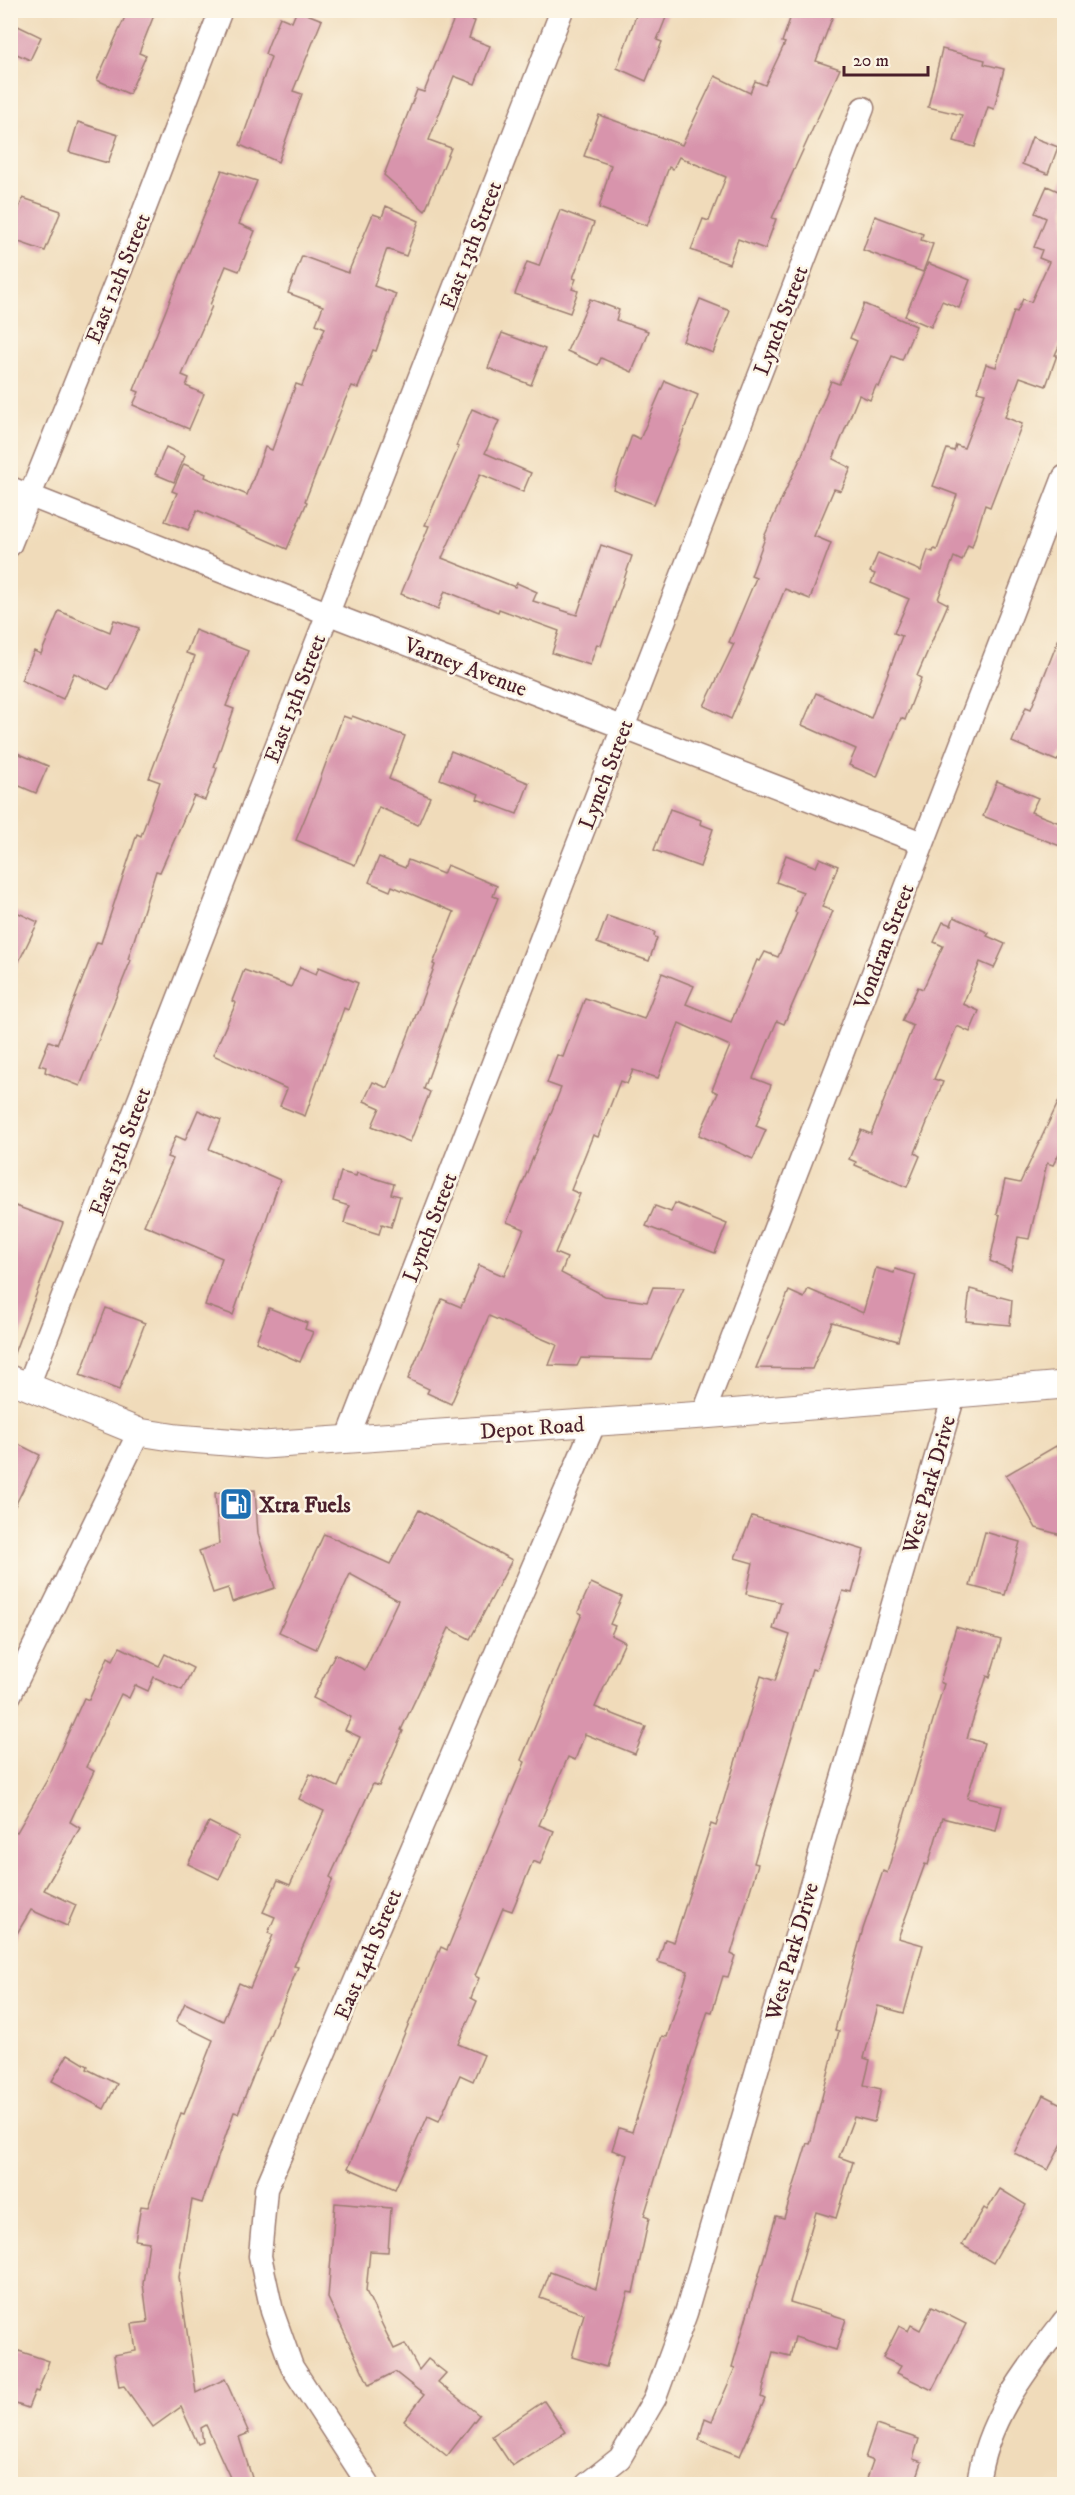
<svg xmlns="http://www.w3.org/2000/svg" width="1075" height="2495" font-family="'IM FELL DW Pica',serif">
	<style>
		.building { fill: #d894ac }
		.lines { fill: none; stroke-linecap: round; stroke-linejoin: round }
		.minor-casing { stroke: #9d7d72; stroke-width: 25 }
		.tertiary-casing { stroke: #9d7d72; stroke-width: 29 }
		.minor { stroke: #fff; stroke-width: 22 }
		.tertiary { stroke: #fff; stroke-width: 27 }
		.labels { text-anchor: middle; stroke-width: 5; stroke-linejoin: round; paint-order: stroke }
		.street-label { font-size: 22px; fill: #4a1f2b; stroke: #fcf5e5 }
		.poi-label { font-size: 22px; font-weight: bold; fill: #4a1f2b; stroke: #fcf5e5; text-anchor: start }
	</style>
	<rect width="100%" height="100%" fill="#fcf5e5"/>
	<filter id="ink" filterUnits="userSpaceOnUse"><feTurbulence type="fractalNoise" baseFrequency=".0167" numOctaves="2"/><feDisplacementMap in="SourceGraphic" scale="12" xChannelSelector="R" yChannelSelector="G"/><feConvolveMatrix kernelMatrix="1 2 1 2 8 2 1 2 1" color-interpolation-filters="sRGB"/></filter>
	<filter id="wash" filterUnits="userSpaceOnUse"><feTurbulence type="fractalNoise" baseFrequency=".008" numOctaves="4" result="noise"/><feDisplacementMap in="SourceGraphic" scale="24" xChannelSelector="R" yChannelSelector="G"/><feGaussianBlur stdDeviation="1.35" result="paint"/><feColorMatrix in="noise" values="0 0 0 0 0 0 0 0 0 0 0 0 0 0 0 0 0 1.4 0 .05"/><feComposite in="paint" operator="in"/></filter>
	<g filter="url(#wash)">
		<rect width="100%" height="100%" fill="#f0dbba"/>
		<g id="blocks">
			<g class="building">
				<polygon points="128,10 156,10 139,53 146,56 129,94 97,80"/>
				<polygon points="297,10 322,20 293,91 302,94 278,162 240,145 271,57 265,54 269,43 280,17 292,22"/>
				<polygon points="638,10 669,10 657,40 662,42 646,81 617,68"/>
				<polygon points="793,10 835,10 816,61 840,69 772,218 776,219 765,249 738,239 729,264 691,250 703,219 709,221 726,177 679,157 673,169 669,167 647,226 599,208 611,165 584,156 599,115 682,145 715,76 750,93 755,81 765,85 785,43 782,42"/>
				<polygon points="456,14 475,21 469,38 490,46 475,84 454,76 429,140 451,148 425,211 384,175 417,90 424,92"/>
				<polygon points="18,26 41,37 30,60 10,51 10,42"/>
				<polygon points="942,49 985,60 984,64 1004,69 994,109 988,107 975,147 954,141 962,115 928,107"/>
				<polygon points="78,122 118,135 108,163 69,152"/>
				<polygon points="1032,137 1058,147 1048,174 1022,164"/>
				<polygon points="222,170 257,181 239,224 255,231 239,271 226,266 210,305 212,306 182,375 189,378 186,386 204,394 189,429 133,405 139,392 134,390"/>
				<polygon points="1065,175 1065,333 1055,355 1057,355 1046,386 1020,377 1005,417 1022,424 990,507 985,505 972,547 968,545 962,561 954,557 938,599 948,604 917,676 921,678 905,720 901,718 877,777 849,765 856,749 802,725 816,693 871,718 902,636 894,633 909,599 871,583 875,574 870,572 878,553 921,571 928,550 933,552 934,549 937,550 957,495 933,486 947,449 954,451 956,445 964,448 985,393 977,391 986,364 996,367 1014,311 1017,312 1023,299 1031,302 1049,262 1039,258 1042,250 1034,247 1046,218 1035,213 1047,186 1058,191"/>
				<polygon points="23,198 61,211 45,251 10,239 10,231"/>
				<polygon points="386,206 419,221 406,256 387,249 374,286 396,294 376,351 373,350 358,388 352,386 345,400 305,501 307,502 287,549 197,510 188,530 165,521 177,493 172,491 184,464 206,474 205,477 247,495 265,447 272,450 296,384 302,386 325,328 316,324 323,306 288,293 302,256 348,273 373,214 382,217"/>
				<polygon points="560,210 594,223 573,278 576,279 572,289 578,291 570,313 515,294 527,262 539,266"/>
				<polygon points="875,216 923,234 921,240 933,244 923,272 863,250"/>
				<polygon points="928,263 970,280 959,308 942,301 931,327 905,316"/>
				<polygon points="590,299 619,310 616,320 648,331 632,372 601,358 598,365 567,351"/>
				<polygon points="700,299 730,311 713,353 683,341"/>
				<polygon points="864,304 916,326 902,360 892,356 879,387 876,386 870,400 859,395 833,459 851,468 841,491 834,489 814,536 831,543 810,599 785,589 731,719 704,706 734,644 729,642 756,578 751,576 765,538 764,537 802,455 831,381 839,384 857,341 850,338"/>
				<polygon points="502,333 545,349 531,385 488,368"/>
				<polygon points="665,381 698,395 654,504 613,489 632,435 640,439"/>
				<polygon points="472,409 499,421 485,453 531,473 523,492 480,474 442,558 515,587 517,583 537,592 533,601 577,615 601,545 632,556 601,646 597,644 590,665 552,653 559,631 499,609 498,612 445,591 438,609 401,594 429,526 425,525 459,447 456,446"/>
				<polygon points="166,447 185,456 174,482 155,474"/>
				<polygon points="59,611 110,632 114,620 139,628 109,690 74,673 63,699 21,680 34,651 41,654"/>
				<polygon points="1063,628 1065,747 1057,761 1012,742 1026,707 1031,709"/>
				<polygon points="195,630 248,651 226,706 234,709 214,767 217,768 205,800 194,796 160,872 156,871 128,959 131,960 80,1086 45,1072 46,1067 39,1065 49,1041 57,1044 97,942 101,943 137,834 141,836 160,782 149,778 195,656 186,653"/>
				<polygon points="343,716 351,719 352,716 405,736 389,779 430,797 418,825 379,807 355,865 296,840 314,796"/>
				<polygon points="10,750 48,766 36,793 10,782"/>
				<polygon points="451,751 529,783 517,814 477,799 479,794 440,779"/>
				<polygon points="997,781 1038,798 1031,812 1065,825 1065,848 983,816"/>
				<polygon points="670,809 701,820 700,824 713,829 700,867 654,850"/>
				<polygon points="786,855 816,867 820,858 838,866 822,907 833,911 784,1024 777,1021 753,1078 771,1085 756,1126 766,1130 753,1159 699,1135 718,1093 712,1090 730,1046 679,1023 658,1078 633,1070 627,1084 620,1081 598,1137 593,1135 571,1190 580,1194 555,1253 567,1258 561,1273 605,1296 647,1302 653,1287 684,1288 652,1360 581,1358 577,1366 549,1365 557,1345 489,1316 451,1404 427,1393 429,1389 408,1379 442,1299 461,1307 479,1265 504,1276 524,1229 507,1222 561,1088 547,1083 557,1055 563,1057 585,998 644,1019 662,973 694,986 686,1004 731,1022 757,960 760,961 765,952 778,957 797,913 795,912 803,892 776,882"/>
				<polygon points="379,857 405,868 408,860 443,874 447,865 497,886 493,896 498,898 452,1012 424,1089 430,1092 410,1142 372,1126 380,1108 364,1101 373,1082 388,1088 435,965 433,964 454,912 392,886 390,891 369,882"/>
				<polygon points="10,909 38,922 10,980"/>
				<polygon points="607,916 655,932 654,936 657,938 649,961 597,943"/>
				<polygon points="954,917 989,933 987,936 1005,944 994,968 980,962 963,1004 979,1011 970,1032 957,1026 934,1079 943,1082 915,1153 920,1156 907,1187 855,1165 856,1162 849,1159 861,1130 871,1134 913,1026 902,1021 918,987 923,989 943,946 934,942 943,922 951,925"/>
				<polygon points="300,967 316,974 319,967 358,983 348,1010 344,1008 305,1116 280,1106 287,1089 213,1055 236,1003 232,1001 244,970 291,987"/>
				<polygon points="1065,1088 1065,1142 1053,1165 1047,1163 1029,1239 1018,1237 1011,1270 990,1261 1000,1215 997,1214 1005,1180 1020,1183"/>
				<polygon points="198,1110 221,1120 209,1149 280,1180 233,1315 205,1305 222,1258 144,1225 173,1159 167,1157 176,1136 185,1140"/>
				<polygon points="341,1172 356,1176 357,1173 394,1184 391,1194 400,1196 391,1227 382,1224 379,1234 344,1223 349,1206 333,1201"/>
				<polygon points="675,1203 727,1224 715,1253 646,1226 655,1206 671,1212"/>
				<polygon points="10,1204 63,1223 13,1356 10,1356"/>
				<polygon points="876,1268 894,1273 895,1269 916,1275 898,1341 832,1322 812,1369 756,1368 789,1291 804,1298 808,1289 863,1313"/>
				<polygon points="970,1289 1012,1300 1010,1325 966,1321"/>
				<polygon points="106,1308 145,1323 119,1390 80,1375"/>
				<polygon points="269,1308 307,1323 305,1329 313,1332 300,1362 256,1342"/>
				<polygon points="10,1440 40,1455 10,1516"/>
				<polygon points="1056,1446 1065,1461 1065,1536 1036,1528 1006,1475"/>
				<polygon points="255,1490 258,1534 275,1588 232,1602 228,1588 213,1593 199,1551 219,1544 215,1493"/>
				<polygon points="419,1510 512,1560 470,1639 449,1628 401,1730 403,1731 379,1786 373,1784 330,1877 333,1879 294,1966 298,1967 238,2113 234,2112 202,2203 192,2200 179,2277 196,2393 225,2379 249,2433 239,2437 254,2484 233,2484 206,2425 201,2428 203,2442 198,2444 181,2407 153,2427 124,2386 119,2387 114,2355 136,2351 132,2324 148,2322 143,2283 149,2242 135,2240 141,2206 148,2207 181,2113 184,2114 213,2040 176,2022 185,2003 223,2021 239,1983 250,1988 273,1935 268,1933 275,1917 263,1912 278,1880 290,1885 324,1811 299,1799 310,1774 338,1787 360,1737 345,1730 351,1717 313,1698 335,1654 365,1670 398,1600 350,1574 316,1649 279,1632 324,1534 390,1564"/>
				<polygon points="752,1516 864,1550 852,1593 843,1591 816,1670 812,1669 754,1863 758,1864 731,1954 735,1956 728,1977 723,1976 712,2012 708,2011 670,2130 644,2216 649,2218 633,2293 628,2292 606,2367 572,2357 584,2314 540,2298 550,2272 596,2289 616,2193 627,2155 612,2150 619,2128 632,2132 662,2036 667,2037 688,1971 658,1962 665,1939 674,1942 711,1824 716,1826 761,1676 775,1681 790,1635 773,1629 781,1602 746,1594 753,1563 735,1558"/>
				<polygon points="985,1532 1020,1542 1005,1595 970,1586"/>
				<polygon points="591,1583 622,1597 610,1624 615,1626 611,1635 625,1642 595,1707 646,1727 635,1754 585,1734 575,1760 568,1757 539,1825 554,1831 540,1864 533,1861 512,1911 503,1908 475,1976 479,1978 471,1998 477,2001 458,2044 484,2055 473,2081 460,2075 439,2121 428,2116 395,2189 348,2168 441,1947 447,1950 488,1849 525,1762 521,1760 582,1614 578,1612"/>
				<polygon points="956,1627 1001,1640 990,1677 987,1676 967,1738 984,1743 967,1798 1002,1806 996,1831 942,1818 928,1865 925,1864 898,1938 923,1945 904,2013 878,2006 864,2058 870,2060 864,2085 881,2089 874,2122 854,2117 839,2157 853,2162 836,2218 816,2212 790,2302 846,2319 836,2350 795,2337 790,2356 773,2352 761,2397 765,2399 740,2456 699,2440 705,2418 712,2421 735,2368 732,2367 776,2216 784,2218 807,2143 810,2144 839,2031 835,2030 863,1929 883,1871 887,1873 944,1684 940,1682"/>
				<polygon points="120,1647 159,1666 165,1654 193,1668 182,1690 154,1677 148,1691 135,1685 129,1698 121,1694 86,1767 94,1771 70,1822 80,1828 44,1890 76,1905 67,1926 31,1910 10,1945 10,1829 17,1832 47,1780 84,1698 89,1700 108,1657 113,1660"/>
				<polygon points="209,1822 239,1837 219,1879 188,1864"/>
				<polygon points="68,2054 88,2066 87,2069 117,2084 104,2109 52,2081"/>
				<polygon points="1043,2095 1065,2106 1065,2138 1048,2170 1014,2153"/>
				<polygon points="1000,2189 1026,2205 993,2263 962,2245 984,2208 987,2210"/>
				<polygon points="335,2203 391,2208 388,2252 370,2251 366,2291 394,2349 405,2344 419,2370 428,2359 446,2373 438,2382 479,2415 447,2456 404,2421 424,2395 395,2372 369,2385 328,2298"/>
				<polygon points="932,2307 966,2324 932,2390 897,2373 901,2366 883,2358 899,2326 908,2331 911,2325 920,2330"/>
				<polygon points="10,2348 49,2361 38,2392 35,2391 28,2408 10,2402"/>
				<polygon points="544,2401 565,2432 512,2466 492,2436"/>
				<polygon points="876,2425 919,2439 913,2459 922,2462 915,2483 903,2479 901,2484 865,2484 873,2461 865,2458"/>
			</g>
		</g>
	</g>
	<g filter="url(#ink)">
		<use href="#blocks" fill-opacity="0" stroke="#9d7d72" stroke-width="1.5"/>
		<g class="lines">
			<g class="minor-casing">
				<g id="minor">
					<polyline points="10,488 327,613 922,843"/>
					<polyline points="10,545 130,247 221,10"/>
					<polyline points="28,1386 562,10"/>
					<polyline points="703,1415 1064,477"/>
					<polyline points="347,1440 863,108"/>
					<polyline points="10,1695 139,1432"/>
					<polyline points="368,2484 292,2367 272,2311 260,2256 266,2189 595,1422"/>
					<polyline points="587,2484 620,2458 655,2398 686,2313 954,1395"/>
					<path d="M978,2484C986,2420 1026,2370 1064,2321"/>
				</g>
			</g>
			<g class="tertiary-casing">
				<polyline id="tertiary" points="10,1379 139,1432 177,1438 264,1445 703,1415 1064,1385"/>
			</g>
			<use href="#minor" class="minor"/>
			<use href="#tertiary" class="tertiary"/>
		</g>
	</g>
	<defs>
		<g id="fuel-square" transform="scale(1.725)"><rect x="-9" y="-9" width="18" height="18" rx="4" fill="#1f6fb2" stroke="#fcf5e5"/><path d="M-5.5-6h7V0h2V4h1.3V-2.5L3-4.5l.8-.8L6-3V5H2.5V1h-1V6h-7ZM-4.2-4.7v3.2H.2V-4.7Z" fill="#fff"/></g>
	</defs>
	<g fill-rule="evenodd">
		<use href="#fuel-square" x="236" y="1504"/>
	</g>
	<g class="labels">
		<g class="street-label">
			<text transform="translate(470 245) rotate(-69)" y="8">East 13th Street</text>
			<text transform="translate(117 278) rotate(-68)" y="8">East 12th Street</text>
			<text transform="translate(780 320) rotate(-69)" y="8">Lynch Street</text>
			<text transform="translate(466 666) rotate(21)" y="8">Varney Avenue</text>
			<text transform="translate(294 698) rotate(-69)" y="8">East 13th Street</text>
			<text transform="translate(605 774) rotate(-69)" y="8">Lynch Street</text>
			<text transform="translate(883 946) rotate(-69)" y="8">Vondran Street</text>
			<text transform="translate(119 1151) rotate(-69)" y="8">East 13th Street</text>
			<text transform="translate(429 1227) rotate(-69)" y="8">Lynch Street</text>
			<text transform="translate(532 1427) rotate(-4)" y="8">Depot Road</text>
			<text transform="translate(928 1484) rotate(-74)" y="8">West Park Drive</text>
			<text transform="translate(791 1951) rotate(-74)" y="8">West Park Drive</text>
			<text transform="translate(367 1954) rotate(-67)" y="8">East 14th Street</text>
		</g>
		<g class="poi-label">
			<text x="259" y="1512">Xtra Fuels</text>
		</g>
	</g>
	<rect width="1075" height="2495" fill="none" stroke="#fcf5e5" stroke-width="36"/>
	<path d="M844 66v9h84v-9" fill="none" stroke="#4a1f2b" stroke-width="3"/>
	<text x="853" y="66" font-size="18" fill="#4a1f2b" stroke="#fcf5e5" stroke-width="4.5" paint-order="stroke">20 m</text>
</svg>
